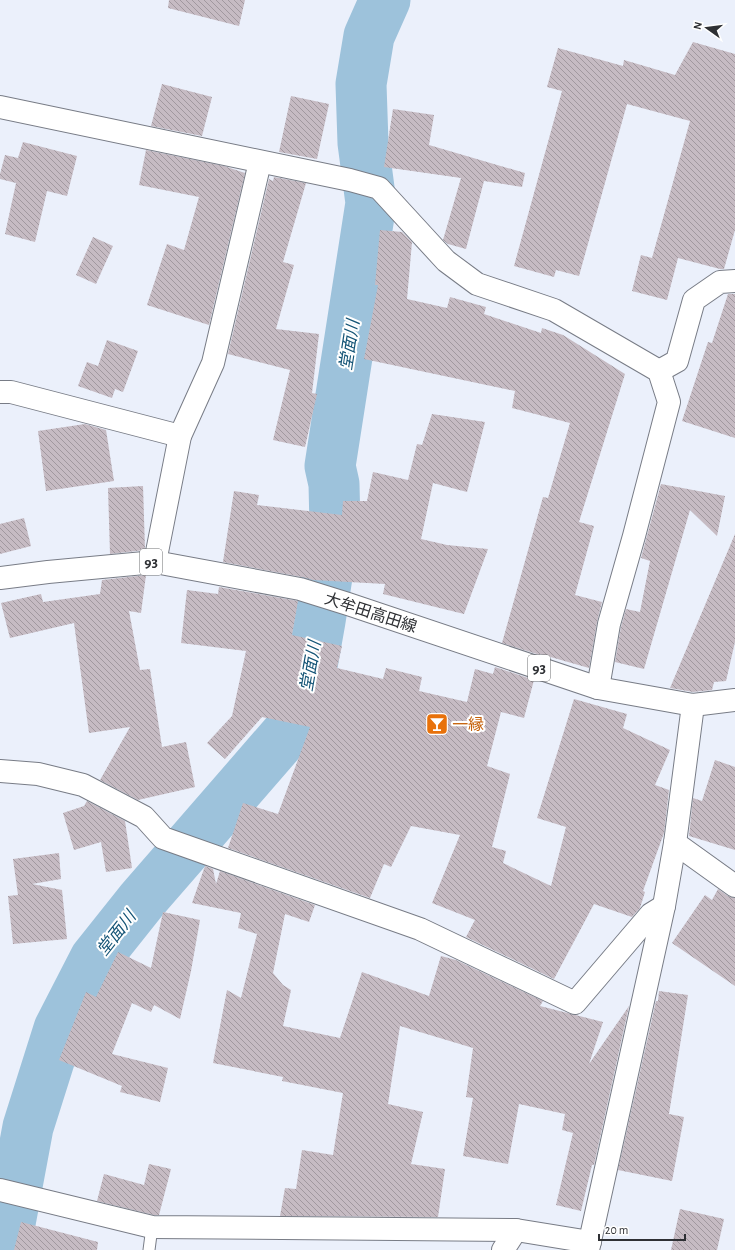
<svg xmlns="http://www.w3.org/2000/svg" width="735" height="1250" font-family="'Alegreya Sans','Noto Sans JP',sans-serif">
	<style>
		.lines { fill: none; stroke-linecap: round; stroke-linejoin: round }
		.river { stroke: #9dc2db; stroke-width: 51 }
		.building { fill: url(#building-back-hatch) }
		.lane-casing { stroke: #787c86; stroke-width: 13 }
		.street-casing { stroke: #787c86; stroke-width: 24 }
		.primary-casing { stroke: #787c86; stroke-width: 24 }
		.lane { stroke: #fff; stroke-width: 11 }
		.street { stroke: #fff; stroke-width: 22 }
		.primary { stroke: #fff; stroke-width: 22 }
		.labels { text-anchor: middle; stroke-width: 4; stroke-linejoin: round; paint-order: stroke }
		.shield { fill: #fff; stroke: #6d6e71; stroke-width: 1 }
		.shield-label { font-size: 15px; font-weight: bold; fill: #2e3034 }
		.street-label { font-size: 16px; fill: #2e3034; stroke: #fff }
		.food-label { font-size: 16px; fill: #c56008; stroke: #fff; text-anchor: start }
		.water-label { font-size: 17px; font-style: italic; fill: #145476; stroke: #fff }
	</style>
	<defs>
		<pattern id="building-back-hatch" width="6" height="6" patternUnits="userSpaceOnUse"><rect width="6" height="6" fill="#c6bbc3"/><path d="M-1 5l2 2M0 0l6 6M5-1l2 2" fill="none" stroke="#a1989f"/></pattern>
	</defs>
	<rect width="100%" height="100%" fill="#ebf0fb"/>
	<g class="lines">
		<polyline class="river" points="5,1250 28,1127 59,1029 95,959 142,900 294,725 303,708 307,694 320,621 335,526 334,484 330,466 371,203 363,143 361,84 369,36 385,0"/>
	</g>
	<g class="building">
		<polygon points="169,0 245,0 239,26 168,8"/>
		<polygon points="693,42 735,54 735,230 724,269 720,269 678,258 667,300 632,291 641,255 652,258 690,121 627,104 579,276 556,270 554,277 514,266 562,91 547,87 558,48 623,66 624,60 675,75"/>
		<polygon points="162,84 212,97 202,136 151,126"/>
		<polygon points="291,96 329,104 317,159 279,152"/>
		<polygon points="393,109 434,115 429,145 525,173 522,187 484,181 466,249 448,244 443,240 461,178 384,167"/>
		<polygon points="23,142 77,156 67,196 47,191 35,242 5,234 16,183 0,179 0,174 5,155 18,158"/>
		<polygon points="146,150 224,166 245,173 209,325 147,305 167,244 184,250 199,197 139,185"/>
		<polygon points="274,177 306,183 283,262 294,265 276,329 319,334 312,393 317,394 305,447 273,440 290,370 228,354 269,179 273,181"/>
		<polygon points="380,230 402,232 412,242 407,299 447,308 450,297 486,307 484,314 541,333 542,328 563,335 625,374 579,522 594,526 575,595 602,602 597,622 589,668 540,654 540,655 502,643 543,497 548,498 570,423 512,408 515,391 364,359 378,285 375,285"/>
		<polygon points="93,237 113,246 96,284 76,275"/>
		<polygon points="728,294 735,294 735,438 682,421 708,342 712,343"/>
		<polygon points="107,340 138,351 123,392 115,389 112,398 78,386 87,362 98,366"/>
		<polygon points="432,414 485,422 467,492 433,483 421,539 447,545 488,549 464,614 383,594 385,584 313,580 302,577 223,562 234,491 259,495 257,505 342,515 343,501 367,501 373,472 408,480 417,444 422,445"/>
		<polygon points="85,424 106,430 114,481 46,491 38,431"/>
		<polygon points="661,484 725,496 717,536 690,510 644,669 615,662 621,627 626,609 640,612 650,561 641,558"/>
		<polygon points="143,486 145,550 110,554 108,488"/>
		<polygon points="24,518 31,546 0,554 0,524"/>
		<polygon points="735,534 735,642 726,681 714,682 712,690 693,692 670,688"/>
		<polygon points="146,575 141,613 129,611 140,670 150,669 162,747 186,742 195,787 138,800 100,780 130,727 89,733 74,623 10,638 1,603 41,594 43,602 100,594 102,580"/>
		<polygon points="219,587 298,601 292,635 342,646 337,668 383,679 386,668 422,677 419,691 467,702 475,669 493,674 495,667 534,680 524,718 501,712 487,766 510,774 492,847 506,851 503,863 551,886 566,827 537,818 574,699 627,714 623,728 670,750 655,785 669,790 664,833 643,891 645,892 640,908 632,917 594,904 554,979 466,937 475,920 432,903 460,835 411,826 391,867 384,864 370,898 228,848 243,803 278,814 310,727 262,717 225,759 207,743 232,716 246,651 181,643 187,590 218,594"/>
		<polygon points="715,760 735,767 735,850 689,836 693,798 702,801"/>
		<polygon points="87,801 125,821 132,868 106,872 101,842 74,850 63,813 84,806"/>
		<polygon points="59,853 61,879 32,884 62,890 67,939 13,944 8,896 18,895 13,859"/>
		<polygon points="205,866 213,869 216,884 220,871 315,905 309,922 285,914 273,973 283,985 291,990 283,1026 340,1038 362,972 429,996 441,956 456,960 543,1001 540,1006 603,1022 589,1064 629,1006 594,1165 592,1165 581,1211 556,1205 573,1133 562,1130 565,1114 519,1104 508,1164 463,1156 473,1098 466,1097 473,1048 400,1026 388,1104 423,1112 411,1164 445,1169 438,1217 280,1216 285,1188 296,1189 302,1150 333,1155 343,1093 282,1081 283,1077 213,1063 227,990 241,998 257,934 238,928 241,913 192,903"/>
		<polygon points="718,889 728,896 735,898 735,986 672,943 705,895 712,900"/>
		<polygon points="163,912 200,920 191,971 180,1019 154,1005 151,1012 132,1003 112,1054 168,1068 160,1102 120,1092 122,1086 59,1060 86,992 96,997 118,952 151,968"/>
		<polygon points="659,991 688,995 669,1114 684,1117 672,1181 618,1170 656,1001 658,1001"/>
		<polygon points="149,1164 171,1169 159,1215 154,1215 97,1201 104,1174 144,1185"/>
		<polygon points="680,1209 724,1219 717,1250 671,1250"/>
		<polygon points="21,1222 98,1242 97,1250 14,1250"/>
	</g>
	<g class="lines">
		<g class="lane-casing">
			<polyline id="lane" points="149,1250 152,1227"/>
		</g>
		<g class="street-casing">
			<g id="street">
				<polyline points="0,107 350,180 379,188 446,261 477,284 554,310 659,371 669,402 634,536 609,624 598,688"/>
				<polyline points="659,371 677,361 694,300 720,282 735,281"/>
				<polyline points="0,392 11,392 180,436"/>
				<polyline points="155,562 180,436 213,363 260,162"/>
				<polyline points="0,771 38,774 83,785 144,817 163,838 420,929 575,1003 651,914 664,906"/>
				<polyline points="675,843 735,886"/>
				<polyline points="0,1190 152,1227 516,1230 590,1242"/>
				<polyline points="503,1250 516,1230"/>
				<polyline points="588,1250 664,906 675,843 693,705"/>
			</g>
		</g>
		<g class="primary-casing">
			<polyline id="primary" points="0,578 48,572 155,562 300,589 348,604 598,688 693,705 735,700"/>
		</g>
		<use href="#lane" class="lane"/>
		<use href="#street" class="street"/>
		<use href="#primary" class="primary"/>
	</g>
	<defs>
		<g id="bar-square" transform="scale(1.15)"><rect x="-9" y="-9" width="18" height="18" rx="4" fill="#e8710a" stroke="#fff"/><path d="M-6-5H6L.8 .8V4.5H3.5V6h-7V4.5H-.8V.8Z" fill="#fff"/></g>
	</defs>
	<g fill-rule="evenodd">
		<use href="#bar-square" x="437" y="724"/>
	</g>
	<g class="labels">
		<g class="shield">
			<rect x="140" y="549" width="22" height="26" rx="3"/>
			<rect x="528" y="655" width="22" height="26" rx="3"/>
		</g>
		<g class="shield-label">
			<text x="151" y="567">93</text>
			<text x="539" y="673">93</text>
		</g>
		<g class="street-label">
			<text transform="translate(371 612) rotate(18)" y="6">大牟田高田線</text>
		</g>
		<g class="food-label">
			<text x="452" y="730">一縁</text>
		</g>
		<g class="water-label">
			<text transform="translate(349 345) rotate(-81)" y="6">堂面川</text>
			<text transform="translate(310 666) rotate(-80)" y="6">堂面川</text>
			<text transform="translate(116 933) rotate(-52)" y="6">堂面川</text>
		</g>
	</g>
	<g transform="translate(707 28) rotate(284)" stroke="#ffffff" stroke-width="3" paint-order="stroke">
	<path d="M0-3L7 15L0 10L-7 15Z" fill="#2e3034"/>
	<text y="-6" font-size="11" font-weight="bold" text-anchor="middle" fill="#2e3034">N</text>
	</g>
	<path d="M599 1234v6h86v-6" fill="none" stroke="#2e3034" stroke-width="2"/>
	<text x="605" y="1234" font-size="12" fill="#2e3034" stroke="#ffffff" stroke-width="3" paint-order="stroke">20 m</text>
</svg>
